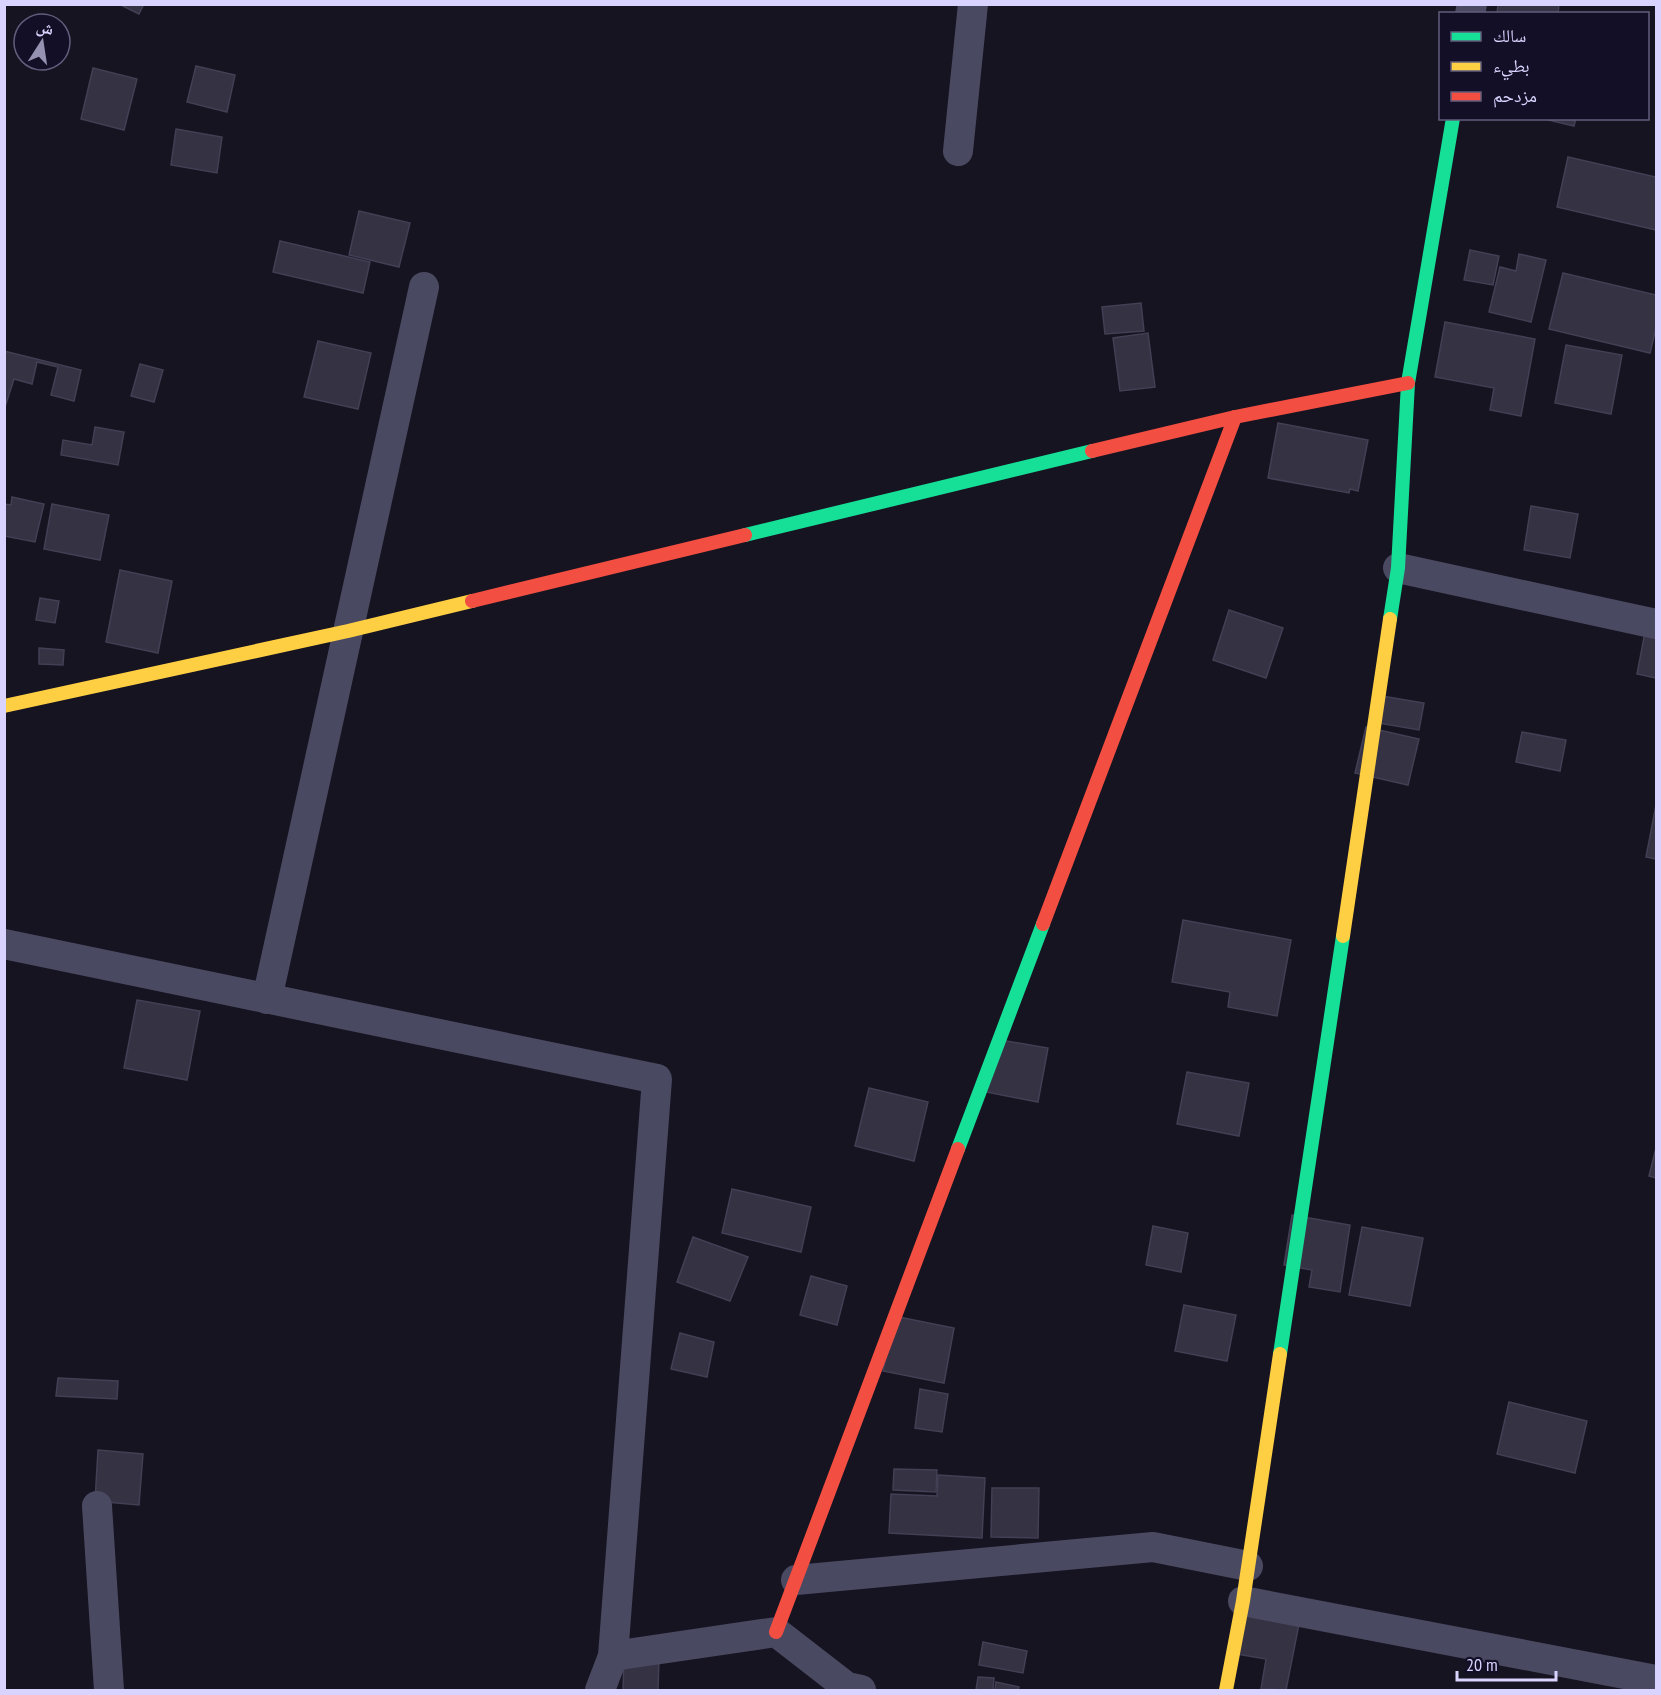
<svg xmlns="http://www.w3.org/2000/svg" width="1661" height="1695" font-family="'PT Sans Narrow','Noto Naskh Arabic',sans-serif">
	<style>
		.building { fill: #343243; stroke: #433f54; stroke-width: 1.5 }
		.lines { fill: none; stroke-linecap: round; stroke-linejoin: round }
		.street { stroke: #4a4962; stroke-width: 30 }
		.fast { stroke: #16e098; stroke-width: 14 }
		.slow { stroke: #ffcf43; stroke-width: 14 }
		.jam { stroke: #f24e42; stroke-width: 14 }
	</style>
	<rect width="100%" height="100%" fill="#161421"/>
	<g class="building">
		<polygon points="119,4 144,4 139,14"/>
		<polygon points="1498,4 1559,4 1558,14 1497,14"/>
		<polygon points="196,66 235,75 227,112 187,102"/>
		<polygon points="93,68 137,79 124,130 81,119"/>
		<polygon points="1540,118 1576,118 1574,126"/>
		<polygon points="176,129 222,137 217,173 171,165"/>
		<polygon points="1568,157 1656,177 1656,230 1557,207"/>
		<polygon points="359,211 410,223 399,267 349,255"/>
		<polygon points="280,241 370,262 363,293 273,272"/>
		<polygon points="1470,250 1499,256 1493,285 1464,280"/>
		<polygon points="1519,254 1546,260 1531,322 1489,312 1500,267 1516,271"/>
		<polygon points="1563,273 1656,295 1656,328 1650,353 1549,329"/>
		<polygon points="1141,303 1144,331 1105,334 1102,307"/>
		<polygon points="1445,322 1535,339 1521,416 1490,410 1494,388 1435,377"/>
		<polygon points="1148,333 1155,387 1120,391 1113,338"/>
		<polygon points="318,341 371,353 358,409 304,397"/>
		<polygon points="1566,345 1622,355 1611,414 1555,403"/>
		<polygon points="4,351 81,370 74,401 51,395 58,367 37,362 32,384 14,379 4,410"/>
		<polygon points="140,364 163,370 154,402 131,396"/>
		<polygon points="1278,423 1368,440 1358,491 1350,489 1349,493 1268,478"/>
		<polygon points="95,427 124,432 118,465 61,455 63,440 92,445"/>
		<polygon points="12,497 44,504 35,542 4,536 4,504 11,505"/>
		<polygon points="52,504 109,515 100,560 44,549"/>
		<polygon points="1531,506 1578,514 1570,558 1524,550"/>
		<polygon points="120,570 172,581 158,653 106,642"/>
		<polygon points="40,598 59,601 55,623 36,620"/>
		<polygon points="1229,610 1283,628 1266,678 1213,660"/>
		<polygon points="1646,627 1656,629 1656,678 1637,674"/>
		<polygon points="39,648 64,650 63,665 39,664"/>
		<polygon points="1382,696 1424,703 1419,730 1378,723"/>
		<polygon points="1366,727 1419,739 1408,785 1355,773"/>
		<polygon points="1522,732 1566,740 1560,771 1516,762"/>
		<polygon points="1656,805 1656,859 1646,857"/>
		<polygon points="1183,920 1291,940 1277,1016 1228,1007 1230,992 1172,982"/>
		<polygon points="137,1000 200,1011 187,1080 124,1068"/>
		<polygon points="995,1039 1048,1048 1038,1102 986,1092"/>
		<polygon points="1187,1072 1249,1083 1239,1136 1177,1124"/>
		<polygon points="869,1088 928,1102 914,1161 855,1146"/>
		<polygon points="1656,1148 1656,1178 1649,1176"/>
		<polygon points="732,1189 811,1207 801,1252 722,1233"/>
		<polygon points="1292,1215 1350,1225 1340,1292 1309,1287 1312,1270 1284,1265"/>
		<polygon points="1153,1226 1188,1233 1181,1272 1146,1265"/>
		<polygon points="1362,1227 1423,1238 1410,1306 1349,1295"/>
		<polygon points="693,1237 748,1257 730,1301 677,1282"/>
		<polygon points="811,1276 847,1286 837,1325 800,1315"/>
		<polygon points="1184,1305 1236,1315 1227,1361 1175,1351"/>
		<polygon points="894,1316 954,1328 944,1383 883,1371"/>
		<polygon points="680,1333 714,1342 707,1377 671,1369"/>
		<polygon points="58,1378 118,1381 117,1399 56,1396"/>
		<polygon points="920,1389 948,1394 942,1432 915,1428"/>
		<polygon points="1509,1402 1587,1421 1575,1473 1497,1454"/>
		<polygon points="98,1450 143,1454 139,1505 95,1501"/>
		<polygon points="894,1469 937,1470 936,1492 893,1490"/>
		<polygon points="938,1475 985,1478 982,1538 889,1533 891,1494 937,1496"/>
		<polygon points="992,1488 1039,1488 1038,1538 991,1537"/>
		<polygon points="1244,1614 1299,1624 1286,1690 1261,1689 1266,1659 1236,1654"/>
		<polygon points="983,1642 1027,1651 1023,1673 979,1665"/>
		<polygon points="624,1658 659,1659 658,1690 623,1690"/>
		<polygon points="978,1677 994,1678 993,1690 976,1690"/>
		<polygon points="996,1682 1019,1687 1018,1690 995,1690"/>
	</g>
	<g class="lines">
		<g class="street">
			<polyline points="1470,14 1472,4"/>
			<polyline points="958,151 973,4"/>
			<polyline points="1398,568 1656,624"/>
			<polyline points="4,944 657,1079 613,1656 600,1690"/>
			<polyline points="267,999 424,287"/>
			<polyline points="97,1506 109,1690"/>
			<polyline points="796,1580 1153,1547 1248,1566"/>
			<polyline points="1243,1601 1656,1680"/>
			<polyline points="613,1656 776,1632 847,1687 861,1690"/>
		</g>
		<g class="fast">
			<polyline points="745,535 1092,451"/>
			<polyline points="1390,619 1398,568 1408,383 1453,118"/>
			<polyline points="958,1149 1043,924"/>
			<polyline points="1280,1354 1343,936"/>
		</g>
		<g class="slow">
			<polyline points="4,706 348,631 472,601"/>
			<polyline points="1343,936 1390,619"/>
			<polyline points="1226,1690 1243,1601 1280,1354"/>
		</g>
		<g class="jam">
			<polyline points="1092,451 1235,417 1408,383"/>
			<polyline points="472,601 745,535"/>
			<polyline points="1043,924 1235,417"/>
			<polyline points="776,1632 958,1149"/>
		</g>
	</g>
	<rect width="1661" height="1695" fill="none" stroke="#d9d4ff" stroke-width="12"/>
	<rect x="1439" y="12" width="210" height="108" fill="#130f26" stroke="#625e7d" stroke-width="1.5"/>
	<rect x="1451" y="32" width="30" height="9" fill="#16e098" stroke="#625e7d" stroke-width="1.5"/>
	<text x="1493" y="42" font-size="18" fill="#d9d4ff">سالك</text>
	<rect x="1451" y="62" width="30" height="9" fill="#ffcf43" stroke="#625e7d" stroke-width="1.5"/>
	<text x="1493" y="72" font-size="18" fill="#d9d4ff">بطيء</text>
	<rect x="1451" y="92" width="30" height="9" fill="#f24e42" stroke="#625e7d" stroke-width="1.5"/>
	<text x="1493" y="102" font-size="18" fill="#d9d4ff">مزدحم</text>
	<g transform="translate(42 42) rotate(12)"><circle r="28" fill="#130f26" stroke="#625e7d" stroke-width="1.5"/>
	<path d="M0-4.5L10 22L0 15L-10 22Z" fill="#9591b1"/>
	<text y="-9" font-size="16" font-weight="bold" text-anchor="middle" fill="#d9d4ff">ش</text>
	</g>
	<path d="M1457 1671v9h99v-9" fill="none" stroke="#d9d4ff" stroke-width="3"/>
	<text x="1466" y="1671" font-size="18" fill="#d9d4ff" stroke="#130f26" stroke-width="4.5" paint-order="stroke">20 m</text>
</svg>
